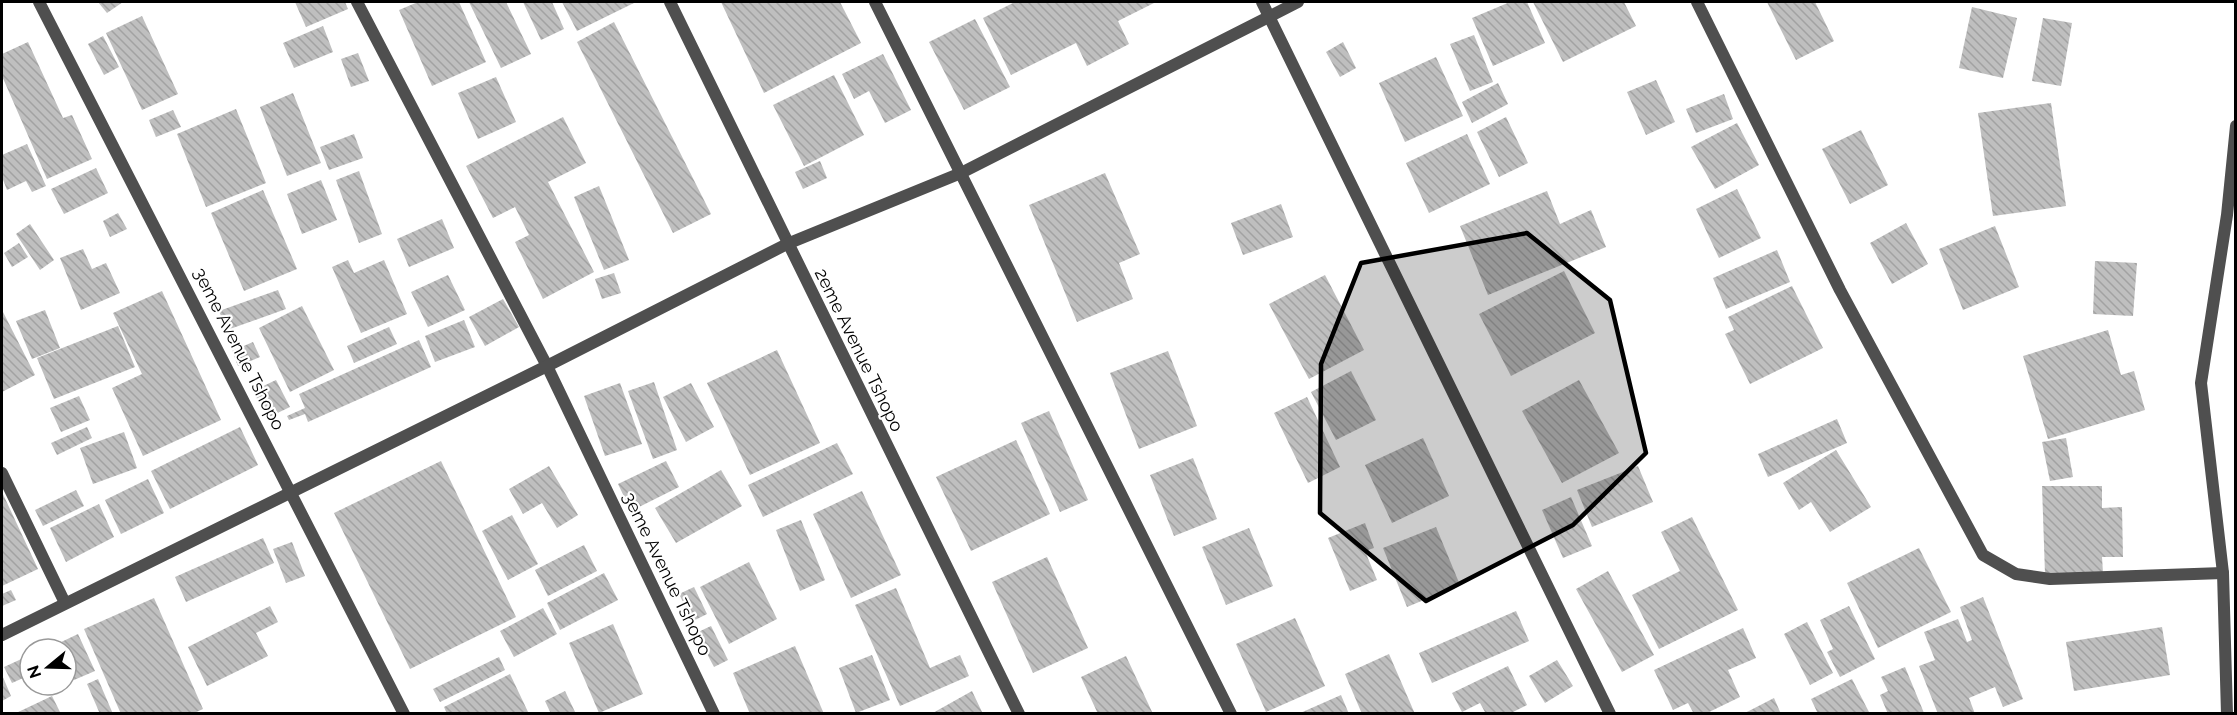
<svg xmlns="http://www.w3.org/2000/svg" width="2237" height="715" font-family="Raleway,sans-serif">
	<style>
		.building { fill: url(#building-back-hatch) }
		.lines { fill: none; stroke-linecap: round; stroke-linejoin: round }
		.minor { stroke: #4f4f4f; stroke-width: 12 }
		.tertiary { stroke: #4f4f4f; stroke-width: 12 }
		.marked { fill: #000; fill-opacity: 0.2; stroke: #000; stroke-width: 4.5; stroke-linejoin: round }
		.labels { text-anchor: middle; stroke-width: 4.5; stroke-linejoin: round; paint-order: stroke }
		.street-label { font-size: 18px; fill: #000; stroke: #fff }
	</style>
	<defs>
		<pattern id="building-back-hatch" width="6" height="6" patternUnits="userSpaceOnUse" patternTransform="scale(1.5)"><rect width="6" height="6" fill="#bfbfbf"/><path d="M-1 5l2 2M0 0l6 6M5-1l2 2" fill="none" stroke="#a2a2a2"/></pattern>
	</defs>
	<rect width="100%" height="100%" fill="#fff"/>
	<g class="building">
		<polygon points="98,2 123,2 107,13"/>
		<polygon points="295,2 345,2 348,9 306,27"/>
		<polygon points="418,2 459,2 486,62 432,86 399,10"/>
		<polygon points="469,2 506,2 531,54 501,68"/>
		<polygon points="523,2 552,2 564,29 541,40"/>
		<polygon points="562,2 636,2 577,31"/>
		<polygon points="721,2 840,2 861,43 764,93"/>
		<polygon points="1015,2 1156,2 1118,21 1129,44 1087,66 1076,43 1011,75 983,18"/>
		<polygon points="1510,2 1527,2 1545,43 1493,66 1472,18"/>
		<polygon points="1533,2 1624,2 1636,26 1563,62"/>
		<polygon points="1767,2 1815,2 1834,41 1796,60"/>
		<polygon points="1972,7 2017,18 2003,78 1959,68"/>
		<polygon points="142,16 178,94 142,110 106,33"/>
		<polygon points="2043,18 2072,23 2061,86 2032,81"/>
		<polygon points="975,19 1010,87 964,110 929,42"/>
		<polygon points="614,22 711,214 673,233 577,42"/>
		<polygon points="323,26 333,52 294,68 283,43"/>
		<polygon points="1474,35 1493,82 1470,91 1450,44"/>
		<polygon points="103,36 119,67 104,75 88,44"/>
		<polygon points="28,42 63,118 72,115 92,159 47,179 2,76 2,54"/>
		<polygon points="1343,42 1356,68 1340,77 1326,52"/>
		<polygon points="358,53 369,81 351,87 341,59"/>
		<polygon points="883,54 911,110 885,123 869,91 854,99 842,74"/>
		<polygon points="1436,57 1463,116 1405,142 1379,83"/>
		<polygon points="834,75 864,135 804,166 773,105"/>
		<polygon points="496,77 516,122 478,139 458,93"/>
		<polygon points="1656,80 1675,122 1646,135 1627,92"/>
		<polygon points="1498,83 1508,104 1472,123 1462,102"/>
		<polygon points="293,93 321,163 287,176 260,107"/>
		<polygon points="1724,94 1733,119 1696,133 1686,109"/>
		<polygon points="2051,103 2066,206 1993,216 1978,113"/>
		<polygon points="236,109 266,183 206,207 177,134"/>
		<polygon points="173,110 181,127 156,137 149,120"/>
		<polygon points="563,117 586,163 548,182 594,272 543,299 515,242 529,235 515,207 493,218 466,166"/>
		<polygon points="1506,117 1528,163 1499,177 1477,132"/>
		<polygon points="1737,123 1759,165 1715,189 1691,147"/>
		<polygon points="1861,130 1888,185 1850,204 1822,149"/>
		<polygon points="354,134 363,158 329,170 320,147"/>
		<polygon points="1467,134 1490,184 1429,213 1406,163"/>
		<polygon points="27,144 46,186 32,192 26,181 7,190 2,177 2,155"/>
		<polygon points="820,161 827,178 803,189 795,172"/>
		<polygon points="96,168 108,193 64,214 51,189"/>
		<polygon points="359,171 382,234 359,243 336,180"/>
		<polygon points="1105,173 1140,254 1119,263 1133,299 1077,322 1029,205"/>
		<polygon points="321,180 337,220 302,234 287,194"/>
		<polygon points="599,186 629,260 604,270 574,197"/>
		<polygon points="1737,189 1761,238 1719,258 1696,209"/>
		<polygon points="263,190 297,269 244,291 211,213"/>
		<polygon points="1547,191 1560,224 1591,210 1606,247 1488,295 1460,226"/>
		<polygon points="1281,204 1293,237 1243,255 1231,223"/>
		<polygon points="118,213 127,229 110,237 103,221"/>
		<polygon points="442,219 454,248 409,267 397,239"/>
		<polygon points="1906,223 1928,264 1892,284 1870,243"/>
		<polygon points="30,224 54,260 40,270 16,234"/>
		<polygon points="1995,226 2019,287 1963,310 1939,249"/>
		<polygon points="19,243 28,257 12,267 4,253"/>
		<polygon points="83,249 92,269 106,263 120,293 81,310 60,258"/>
		<polygon points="1777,250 1790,282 1726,309 1713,278"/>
		<polygon points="348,260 354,273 384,260 407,314 361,333 332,267"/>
		<polygon points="2095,261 2137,263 2133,316 2093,314"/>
		<polygon points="1564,271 1595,333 1511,376 1479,314"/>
		<polygon points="614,273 621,293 602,299 595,279"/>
		<polygon points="448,275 465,310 428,327 411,292"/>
		<polygon points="1325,275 1364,350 1309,379 1269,304"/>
		<polygon points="1792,286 1823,348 1750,384 1725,334 1734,330 1728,317"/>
		<polygon points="278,290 286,309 227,330 219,311"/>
		<polygon points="162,291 221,420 143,456 112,388 142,374 113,313"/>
		<polygon points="503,299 519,327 485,346 469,317"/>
		<polygon points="302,306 334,370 290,392 259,328"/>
		<polygon points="45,310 60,348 32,359 16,321"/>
		<polygon points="3,312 35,375 2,392 2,313"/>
		<polygon points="464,320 475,347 435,362 425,336"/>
		<polygon points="118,326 135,367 54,399 37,358"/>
		<polygon points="389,327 397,344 354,363 347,346"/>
		<polygon points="2108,330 2121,375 2134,371 2145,410 2048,439 2023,356"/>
		<polygon points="419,340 431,367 308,422 305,414 289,420 287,416 305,408 299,394"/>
		<polygon points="253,342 260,357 238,366 232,351"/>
		<polygon points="777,350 820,443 750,475 707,383"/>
		<polygon points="1168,351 1197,426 1139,449 1110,373"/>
		<polygon points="1351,371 1376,420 1336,440 1311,392"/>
		<polygon points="276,380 290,407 267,418 253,391"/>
		<polygon points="1579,380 1619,453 1562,483 1522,411"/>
		<polygon points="654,382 677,450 653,459 628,391"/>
		<polygon points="620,383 642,444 605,456 584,396"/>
		<polygon points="691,383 714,427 686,442 663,397"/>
		<polygon points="79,396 90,420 61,432 50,408"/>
		<polygon points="1307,397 1340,467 1308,483 1274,413"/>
		<polygon points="1049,411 1088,500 1060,512 1021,423"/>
		<polygon points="1837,419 1847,443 1768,477 1758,454"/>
		<polygon points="87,427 92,438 57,455 51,443"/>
		<polygon points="240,427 258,465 170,509 151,471"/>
		<polygon points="124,432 137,468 93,484 80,448"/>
		<polygon points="1423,438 1449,496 1392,523 1365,465"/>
		<polygon points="2066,438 2073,477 2050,481 2042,442"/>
		<polygon points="1016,440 1050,514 971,551 936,477"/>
		<polygon points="837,443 853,474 763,517 748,485"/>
		<polygon points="1836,450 1871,507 1830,532 1811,502 1799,510 1783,483"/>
		<polygon points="1193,458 1217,519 1174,536 1150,475"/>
		<polygon points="441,461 516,617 410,669 334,513"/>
		<polygon points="666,461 679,487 631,511 618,484"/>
		<polygon points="549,466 578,515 557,528 542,503 523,514 509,489"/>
		<polygon points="1638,466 1653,502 1592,527 1577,490"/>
		<polygon points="721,470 742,506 676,543 655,508"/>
		<polygon points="148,479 164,513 121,534 105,500"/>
		<polygon points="2042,486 2102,486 2102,508 2122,507 2123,557 2102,557 2103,573 2045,574"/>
		<polygon points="76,490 84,506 43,526 35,510"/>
		<polygon points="862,491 901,575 851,598 813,514"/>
		<polygon points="2,492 38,569 2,586"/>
		<polygon points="1571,497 1592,546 1563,558 1542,510"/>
		<polygon points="99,504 114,537 66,562 50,528"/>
		<polygon points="512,515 538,564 508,580 482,531"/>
		<polygon points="1692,517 1738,610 1659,649 1632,595 1680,571 1661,532"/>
		<polygon points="801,520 825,580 800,591 776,530"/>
		<polygon points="1365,523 1374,548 1365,551 1377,580 1350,591 1328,538"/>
		<polygon points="1436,527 1460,585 1407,607 1383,548"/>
		<polygon points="1249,528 1273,586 1226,605 1202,547"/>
		<polygon points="263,538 274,563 186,602 175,577"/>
		<polygon points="292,542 305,576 286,583 273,549"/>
		<polygon points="584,545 597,571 548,596 535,570"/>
		<polygon points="1919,548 1951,612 1878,648 1847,583"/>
		<polygon points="1047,557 1088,648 1033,673 992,582"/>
		<polygon points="749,562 777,619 729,644 700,587"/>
		<polygon points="1608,571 1654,655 1622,672 1576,589"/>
		<polygon points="604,573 618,600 560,630 547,603"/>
		<polygon points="694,587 707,614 693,621 679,594"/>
		<polygon points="896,588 930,668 960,655 969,676 900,706 855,605"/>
		<polygon points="11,590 16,600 2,606 2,594"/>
		<polygon points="1983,597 2023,699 2003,707 1995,687 1969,698 1975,714 1938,714 1919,666 1935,660 1924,632 1958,619 1967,642 1972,640 1960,607"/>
		<polygon points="154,598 203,709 192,714 121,714 84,629"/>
		<polygon points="270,606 278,622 256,633 268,656 207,686 188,647"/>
		<polygon points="1849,606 1875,659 1840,677 1827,652 1833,649 1820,620"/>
		<polygon points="543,608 557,634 514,657 500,631"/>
		<polygon points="1516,611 1529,641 1432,683 1419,653"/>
		<polygon points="1295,618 1325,686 1266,712 1236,644"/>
		<polygon points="1807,622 1833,673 1810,685 1784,634"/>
		<polygon points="613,624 643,694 599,713 569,643"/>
		<polygon points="711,626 728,660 714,667 696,633"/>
		<polygon points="2162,627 2170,675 2074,691 2066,642"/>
		<polygon points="1743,628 1756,658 1728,670 1740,697 1705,714 1694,714 1688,703 1673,710 1654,670"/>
		<polygon points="78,634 95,671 74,680 66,663 66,649 60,649 57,644"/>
		<polygon points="795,646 824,714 750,714 733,673"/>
		<polygon points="1389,654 1415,714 1362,714 1345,674"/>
		<polygon points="872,655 890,700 856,713 839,668"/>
		<polygon points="28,656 30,675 12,683 4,667"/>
		<polygon points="1126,656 1153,714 1098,714 1081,677"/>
		<polygon points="499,657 505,670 440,702 433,689"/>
		<polygon points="1557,660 1573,686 1545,703 1529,676"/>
		<polygon points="1508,666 1527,705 1509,714 1486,714 1480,703 1462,712 1452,693"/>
		<polygon points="1905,667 1924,713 1888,714 1880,695 1888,691 1881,677"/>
		<polygon points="510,674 529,714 447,714 444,707"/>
		<polygon points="2,675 11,696 2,701"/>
		<polygon points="98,679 113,714 100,714 87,684"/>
		<polygon points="1852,679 1870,714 1818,714 1811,699"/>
		<polygon points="565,691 576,714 551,714 545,701"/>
		<polygon points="972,691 983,714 931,714"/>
		<polygon points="1341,695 1349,714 1298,714"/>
		<polygon points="52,696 61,714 14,714"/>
		<polygon points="1774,698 1781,714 1743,714"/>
	</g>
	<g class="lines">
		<g class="minor">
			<polyline points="39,2 404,714"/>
			<polyline points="357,2 547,366 714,714"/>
			<polyline points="670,2 1019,714"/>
			<polyline points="875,2 1231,714"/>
			<polyline points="1262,2 1610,714"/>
			<polyline points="1697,2 1840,290 1983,555 2016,574 2050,579 2223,573"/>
			<polyline points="2,473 65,603"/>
			<polyline points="2,635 547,366 787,244 961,173 1298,2"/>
		</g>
		<polyline class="tertiary" points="2227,714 2223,573 2201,383 2227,215 2236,126"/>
	</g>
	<path class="marked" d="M1527,233L1610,300L1646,453L1573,525L1426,601L1320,513L1321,364L1361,263Z"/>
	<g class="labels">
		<g class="street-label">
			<text transform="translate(239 349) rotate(63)" y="6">3eme Avenue Tshopo</text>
			<text transform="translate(859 350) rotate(64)" y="6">2eme Avenue Tshopo</text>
			<text transform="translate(667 574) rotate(64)" y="6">3eme Avenue Tshopo</text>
		</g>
	</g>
	<rect width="2237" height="715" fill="none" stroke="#000000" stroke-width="6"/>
	<g transform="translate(48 667) rotate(251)"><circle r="28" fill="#ffffff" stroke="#999999" stroke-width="1.5"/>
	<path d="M0-4.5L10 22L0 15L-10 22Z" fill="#000000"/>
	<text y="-9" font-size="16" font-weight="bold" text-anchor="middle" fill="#000000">N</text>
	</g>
</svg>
